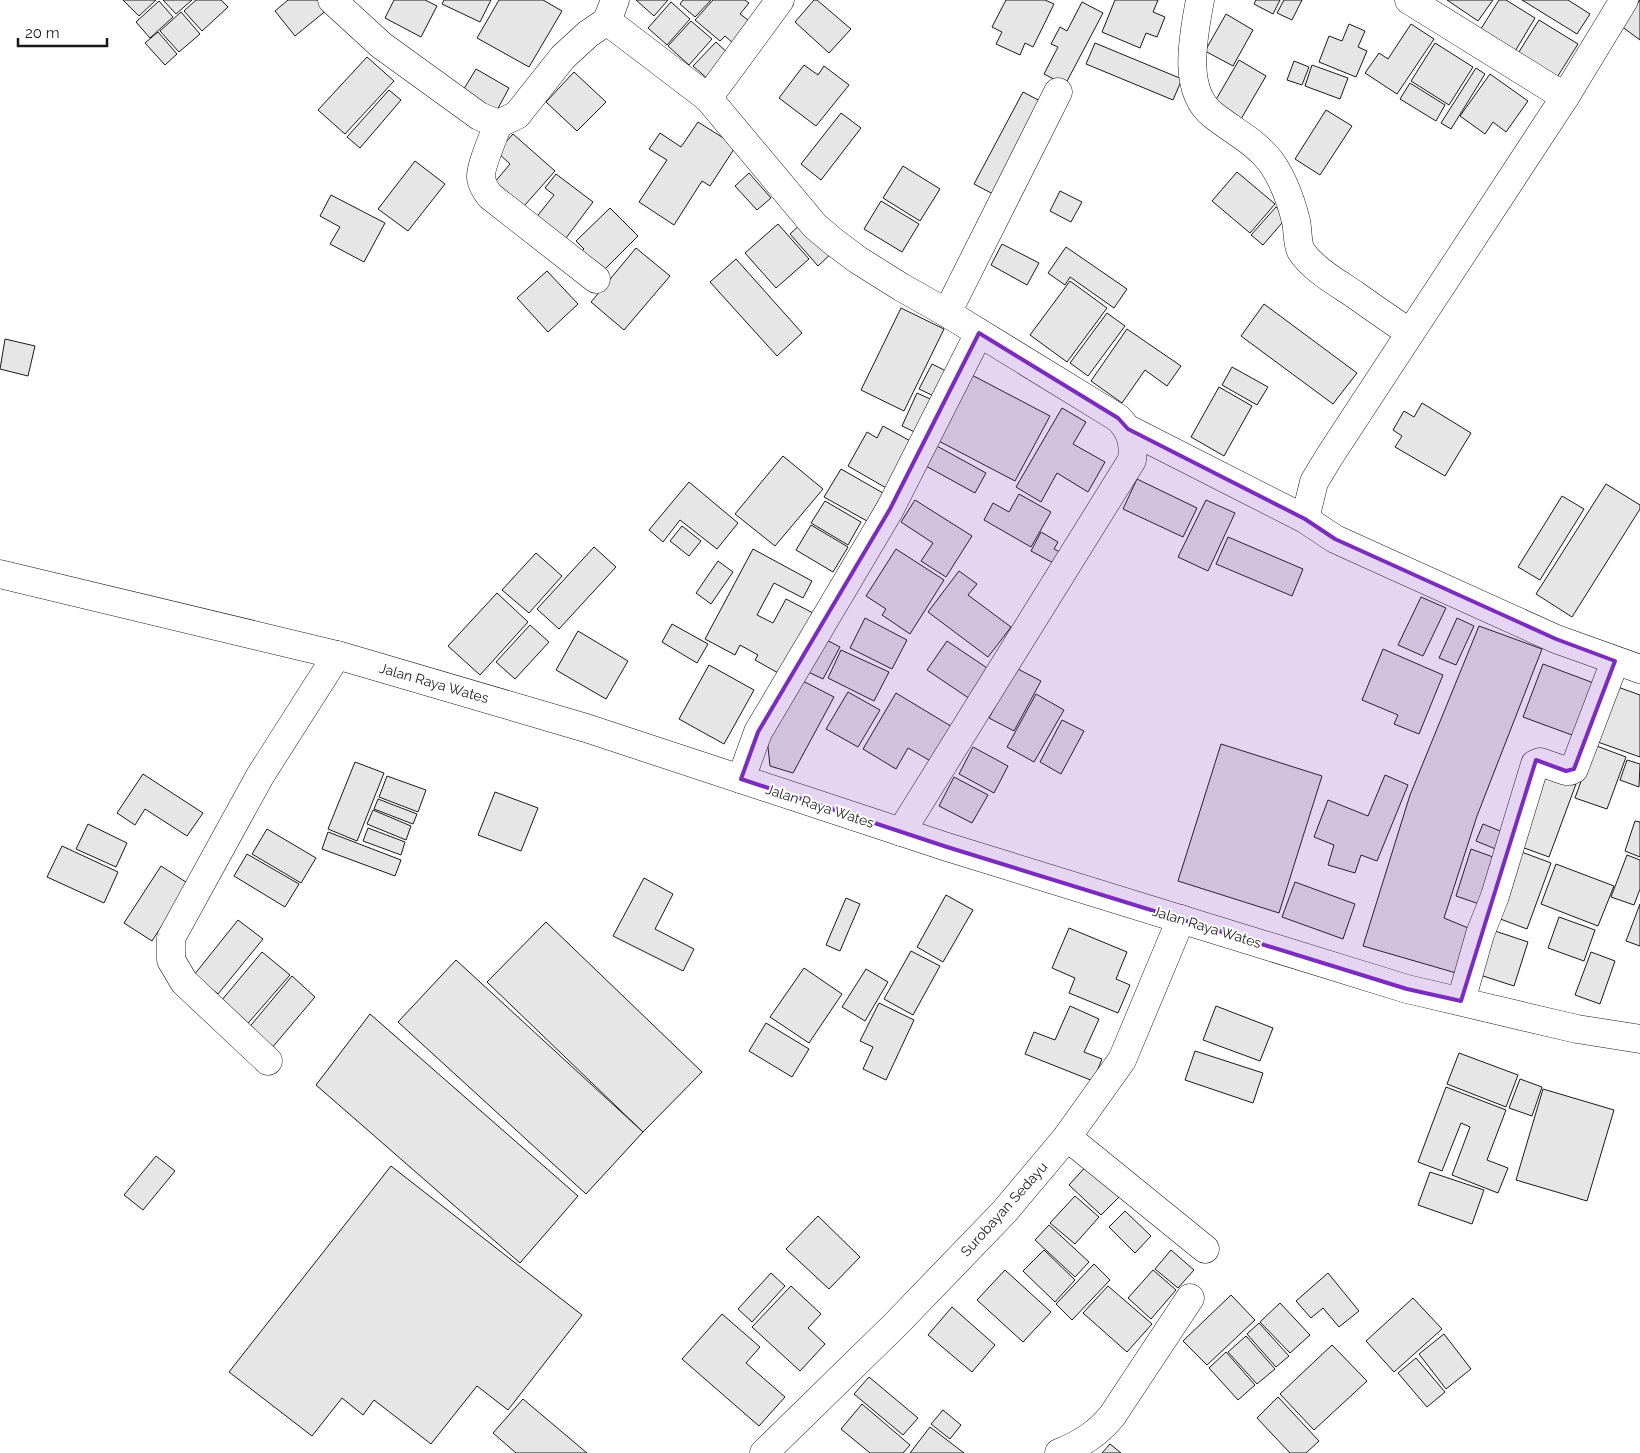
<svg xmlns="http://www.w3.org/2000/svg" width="1640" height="1453" font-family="Raleway,sans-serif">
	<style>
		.building { fill: #e6e6e6; stroke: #1a1a1a }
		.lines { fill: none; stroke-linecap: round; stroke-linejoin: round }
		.minor-casing { stroke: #1a1a1a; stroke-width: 29 }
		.major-casing { stroke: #1a1a1a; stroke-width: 29 }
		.highway-casing { stroke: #1a1a1a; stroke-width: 29 }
		.minor { stroke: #fff; stroke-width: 28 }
		.major { stroke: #fff; stroke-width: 28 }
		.highway { stroke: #fff; stroke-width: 28 }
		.marked { fill: #7b2cbf; fill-opacity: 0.2; stroke: #7b2cbf; stroke-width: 4; stroke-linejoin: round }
		.labels { text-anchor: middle; stroke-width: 4; stroke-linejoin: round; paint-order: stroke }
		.street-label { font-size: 14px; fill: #1a1a1a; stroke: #fff }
	</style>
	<rect width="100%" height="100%" fill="#fff"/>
	<g class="building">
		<polygon points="123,0 156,0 139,16"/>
		<polygon points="163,0 192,0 176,14"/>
		<polygon points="196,0 221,0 228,7 202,31 184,11"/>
		<polygon points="288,0 320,0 328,9 295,36 275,11"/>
		<polygon points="394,0 425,0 437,6 421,37 385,18"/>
		<polygon points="444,0 491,0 480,22 442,4"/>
		<polygon points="499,0 543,0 562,11 529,67 477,38"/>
		<polygon points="636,0 668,0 654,16"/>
		<polygon points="683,0 711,0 695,17 680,4"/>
		<polygon points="713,0 745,0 749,3 740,14 752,23 734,44 725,36 720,41 695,20"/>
		<polygon points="814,0 817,0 851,29 829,53 795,22"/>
		<polygon points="1006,0 1045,0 1054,4 1033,47 1025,43 1020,55 996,44 1002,32 992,27"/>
		<polygon points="1115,0 1158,0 1153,12 1165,17 1157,37 1146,33 1140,48 1102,32"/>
		<polygon points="1256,0 1280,0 1273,14 1254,4"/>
		<polygon points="1284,0 1302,0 1292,20 1277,13"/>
		<polygon points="1447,0 1493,0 1478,21"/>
		<polygon points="1499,0 1506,0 1535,18 1514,53 1479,32"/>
		<polygon points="1522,0 1568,0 1590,14 1577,34"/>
		<polygon points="1640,0 1640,40 1621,26"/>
		<polygon points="159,1 173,17 150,38 136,22"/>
		<polygon points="671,2 690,19 667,45 648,28"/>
		<polygon points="1082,2 1103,13 1065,85 1044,74 1058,47 1051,44 1060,27 1067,31"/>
		<polygon points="181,12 200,34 179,52 160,31"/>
		<polygon points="1226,14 1253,30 1233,66 1205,51"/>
		<polygon points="1539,20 1578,44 1556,79 1517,55"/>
		<polygon points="691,21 712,39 689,65 668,46"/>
		<polygon points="1349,24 1365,31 1358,47 1367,51 1356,77 1319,62 1329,36 1342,41"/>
		<polygon points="1411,24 1434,39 1397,94 1365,73 1379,53 1388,59"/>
		<polygon points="158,32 177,54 165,65 145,43"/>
		<polygon points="716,42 731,56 709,80 693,66"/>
		<polygon points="1095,43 1182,79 1173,100 1086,64"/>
		<polygon points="1435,43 1473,67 1449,105 1411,81"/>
		<polygon points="367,57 394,81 345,134 318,110"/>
		<polygon points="1239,60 1266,76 1241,119 1214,103"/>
		<polygon points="1294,61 1309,67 1302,85 1287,80"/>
		<polygon points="804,65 818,75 824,66 849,85 816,126 779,98"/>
		<polygon points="1312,65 1348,78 1340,99 1305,86"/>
		<polygon points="1476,68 1485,74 1451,129 1441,123"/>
		<polygon points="476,69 509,88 496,112 462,92"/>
		<polygon points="574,72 606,102 577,131 546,102"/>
		<polygon points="1490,74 1528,101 1506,132 1493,122 1485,134 1460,116"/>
		<polygon points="1410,83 1445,105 1436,121 1400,99"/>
		<polygon points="389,90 401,100 360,148 347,137"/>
		<polygon points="1023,92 1044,103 995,195 974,184"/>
		<polygon points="1326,110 1352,126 1320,175 1295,159"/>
		<polygon points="841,113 861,128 821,180 801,164"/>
		<polygon points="698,122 736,146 710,186 702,181 674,225 639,202 667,160 649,149 660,133 681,147"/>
		<polygon points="513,134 555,171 517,214 489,189 510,164 497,152"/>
		<polygon points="415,161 445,184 408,231 378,209"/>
		<polygon points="903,166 940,189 920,221 883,198"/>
		<polygon points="1237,172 1275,204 1250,233 1212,201"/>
		<polygon points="749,173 771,198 757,210 735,186"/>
		<polygon points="556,174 593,202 560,246 531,224 554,195 545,188"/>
		<polygon points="1060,191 1082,202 1071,222 1050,211"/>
		<polygon points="331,195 385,223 364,262 330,244 340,227 320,216"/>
		<polygon points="881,201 919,224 902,252 864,229"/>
		<polygon points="1276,207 1288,216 1263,245 1251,235"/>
		<polygon points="610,208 638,236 596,278 575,257 584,249 576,241"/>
		<polygon points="805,220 834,251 818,266 790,234"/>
		<polygon points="778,224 809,259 776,288 745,253"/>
		<polygon points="1002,244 1039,263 1027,285 991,265"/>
		<polygon points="1066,247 1127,289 1114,308 1070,277 1065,285 1048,273"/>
		<polygon points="636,248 670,276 624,330 591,302"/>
		<polygon points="736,259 802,333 777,356 710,282"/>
		<polygon points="547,271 578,304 548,332 517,298"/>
		<polygon points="1070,281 1107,308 1067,362 1030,335"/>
		<polygon points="1264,304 1357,373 1333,404 1241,336"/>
		<polygon points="901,308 944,329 904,411 861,390"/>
		<polygon points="1107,313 1125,326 1088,376 1070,363"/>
		<polygon points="1127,329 1181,366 1167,386 1145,370 1122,403 1091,381"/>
		<polygon points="5,339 35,346 28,376 0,369"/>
		<polygon points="932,364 950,373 938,398 919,389"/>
		<polygon points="1232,367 1268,387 1257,405 1222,385"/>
		<polygon points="968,373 1050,416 1015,481 933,438"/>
		<polygon points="1219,387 1252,406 1224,456 1191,437"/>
		<polygon points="917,393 939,403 923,436 902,426"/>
		<polygon points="1422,403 1471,433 1445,476 1395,447 1402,436 1393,430 1404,411 1414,417"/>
		<polygon points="1062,408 1086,422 1073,444 1105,462 1088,492 1057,473 1041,502 1016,487"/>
		<polygon points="883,426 914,443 888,489 848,466 867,432 877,438"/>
		<polygon points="935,445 986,473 975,493 924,465"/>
		<polygon points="783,456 823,489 775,546 735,514"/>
		<polygon points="841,469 883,493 867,521 824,497"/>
		<polygon points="1137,479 1197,508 1183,537 1123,509"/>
		<polygon points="689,482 738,523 717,549 680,520 663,542 649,530"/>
		<polygon points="1606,484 1640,505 1640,509 1572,617 1536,594"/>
		<polygon points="1019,494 1051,512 1031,547 984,520 993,503 1009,512"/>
		<polygon points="1562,496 1584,509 1540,580 1518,567"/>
		<polygon points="915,500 972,536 946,577 921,561 933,543 901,522"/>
		<polygon points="1206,500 1235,513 1208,571 1178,557"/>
		<polygon points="825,501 861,522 848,545 811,523"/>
		<polygon points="811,525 848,547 833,572 796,550"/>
		<polygon points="682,526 701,541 689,556 670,541"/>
		<polygon points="1041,532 1058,542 1054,549 1062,553 1055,564 1031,551"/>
		<polygon points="1228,537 1303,569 1292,596 1216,564"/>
		<polygon points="594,547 616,567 559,629 537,609"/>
		<polygon points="753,549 812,581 803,598 774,583 757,615 773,623 786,599 813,613 780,674 755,660 758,655 740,645 735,655 705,639"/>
		<polygon points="896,549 944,580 910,634 882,615 886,609 866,596"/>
		<polygon points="536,553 562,576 529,613 502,590"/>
		<polygon points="718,561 733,572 711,604 696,593"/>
		<polygon points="959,571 977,584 968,595 1011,627 988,657 928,612"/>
		<polygon points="497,593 528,622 480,675 448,646"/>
		<polygon points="1421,597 1446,608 1423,656 1398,645"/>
		<polygon points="865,618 907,640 892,669 850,648"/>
		<polygon points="1457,618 1474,626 1456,665 1439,658"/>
		<polygon points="672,624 708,644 697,663 662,642"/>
		<polygon points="530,625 549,642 515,679 496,662"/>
		<polygon points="1479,626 1542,649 1477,816 1444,918 1478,932 1463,975 1363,946 1410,795"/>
		<polygon points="578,631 628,661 606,699 556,670"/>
		<polygon points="819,636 840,647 823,679 802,669"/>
		<polygon points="947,641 993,672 973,701 927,670"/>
		<polygon points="1383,649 1443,675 1419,734 1394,724 1398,715 1362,700"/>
		<polygon points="841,650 889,672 874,701 828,678"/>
		<polygon points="1543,664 1599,685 1580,738 1523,717"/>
		<polygon points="709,665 754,690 724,744 679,719"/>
		<polygon points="1016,668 1041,681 1014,731 989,718"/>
		<polygon points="797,678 834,697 793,773 770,766 767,738"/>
		<polygon points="1615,686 1640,695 1640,757 1595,741"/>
		<polygon points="848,692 880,710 858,747 826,729"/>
		<polygon points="896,693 954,728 934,763 908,748 896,769 863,749"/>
		<polygon points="1036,694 1064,710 1034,762 1007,747"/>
		<polygon points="1062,720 1084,731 1061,774 1040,762"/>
		<polygon points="1221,744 1322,776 1279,913 1178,881"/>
		<polygon points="1594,745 1626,757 1607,809 1575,798"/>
		<polygon points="973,747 1008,766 994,793 959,774"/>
		<polygon points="1627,760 1640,764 1639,787 1620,780"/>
		<polygon points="355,762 384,773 357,841 328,829"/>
		<polygon points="1543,772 1576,784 1549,857 1516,845"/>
		<polygon points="143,774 203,813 187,836 145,809 135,825 117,813"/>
		<polygon points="1385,775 1408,785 1377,861 1361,855 1355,873 1328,865 1334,845 1314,837 1328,800 1368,816"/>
		<polygon points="387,776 426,790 418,812 379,797"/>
		<polygon points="954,777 988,795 972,823 939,806"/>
		<polygon points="495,792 538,808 521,851 478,835"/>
		<polygon points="378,799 417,814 413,824 374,809"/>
		<polygon points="373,810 411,826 406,840 367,824"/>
		<polygon points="1635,821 1640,822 1640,857 1625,851"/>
		<polygon points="88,824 127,843 116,867 76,849"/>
		<polygon points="1483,824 1510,835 1503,852 1476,841"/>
		<polygon points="368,828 405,842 401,855 363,841"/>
		<polygon points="267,829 316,858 301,883 252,854"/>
		<polygon points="328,832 401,860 395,876 322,849"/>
		<polygon points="62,846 118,872 104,903 47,877"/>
		<polygon points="1471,849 1504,861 1488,907 1456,896"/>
		<polygon points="1519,851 1551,863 1527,929 1495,917"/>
		<polygon points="247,854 299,884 285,907 234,876"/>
		<polygon points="1627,855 1640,860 1640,889 1634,905 1611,897"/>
		<polygon points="1556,864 1614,886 1598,926 1541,904"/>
		<polygon points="161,866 189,884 152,941 124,923"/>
		<polygon points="644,878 673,894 655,929 694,949 683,971 613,936"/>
		<polygon points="1295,882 1355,904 1343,939 1282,917"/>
		<polygon points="946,895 973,910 943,962 917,947"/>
		<polygon points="846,898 860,904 840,951 826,945"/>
		<polygon points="1640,904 1640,946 1626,941"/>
		<polygon points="1559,917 1595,930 1584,961 1548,948"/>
		<polygon points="238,920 263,939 218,994 194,975"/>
		<polygon points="546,922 702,1072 643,1132 487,982"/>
		<polygon points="1069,928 1127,952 1116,979 1130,985 1118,1013 1069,993 1075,978 1052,968"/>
		<polygon points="1495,931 1528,942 1514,986 1480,975"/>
		<polygon points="911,951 940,966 913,1015 884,999"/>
		<polygon points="262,952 290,975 243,1029 216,1007"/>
		<polygon points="1591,952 1615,961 1600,1004 1575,995"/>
		<polygon points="456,960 643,1132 586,1194 398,1022"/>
		<polygon points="804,968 842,994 809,1043 770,1017"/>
		<polygon points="866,969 888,982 865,1021 842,1007"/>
		<polygon points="292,976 315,997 271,1049 247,1030"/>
		<polygon points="879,1003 914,1020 886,1080 863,1069 873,1047 860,1041"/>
		<polygon points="1070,1006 1099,1019 1084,1052 1102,1059 1093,1081 1025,1054 1034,1032 1055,1040"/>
		<polygon points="1216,1006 1273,1028 1260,1061 1203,1040"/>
		<polygon points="370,1014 578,1196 520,1263 316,1085"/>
		<polygon points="766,1023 809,1049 792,1077 749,1051"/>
		<polygon points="1195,1051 1263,1073 1253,1103 1185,1080"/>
		<polygon points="1459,1053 1518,1075 1506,1107 1447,1084"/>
		<polygon points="1520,1079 1542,1087 1532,1116 1509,1108"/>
		<polygon points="1446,1087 1506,1110 1487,1160 1508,1168 1498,1193 1452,1175 1470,1127 1461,1123 1442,1171 1418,1162"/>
		<polygon points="1543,1089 1614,1110 1587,1201 1516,1180"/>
		<polygon points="156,1156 175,1171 143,1210 124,1195"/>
		<polygon points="1090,1162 1123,1193 1101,1215 1069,1185"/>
		<polygon points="391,1166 582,1315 508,1410 477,1386 431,1444 374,1400 363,1415 342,1398 312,1436 229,1372"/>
		<polygon points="1430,1172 1484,1190 1472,1224 1418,1205"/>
		<polygon points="1075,1196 1099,1217 1075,1244 1050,1223"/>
		<polygon points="1125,1211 1151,1236 1135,1253 1109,1227"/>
		<polygon points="818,1216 860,1257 829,1289 786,1249"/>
		<polygon points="1049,1225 1089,1262 1075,1277 1035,1240"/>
		<polygon points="1044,1250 1075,1280 1055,1302 1023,1271"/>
		<polygon points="1171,1250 1194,1270 1178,1288 1155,1269"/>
		<polygon points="1094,1264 1110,1280 1072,1320 1056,1304"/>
		<polygon points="1005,1270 1051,1312 1023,1342 977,1300"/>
		<polygon points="1153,1270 1176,1290 1151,1319 1128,1298"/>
		<polygon points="771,1273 785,1286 752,1322 738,1309"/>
		<polygon points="1328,1273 1359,1311 1339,1327 1323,1308 1311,1318 1296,1301"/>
		<polygon points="791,1286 821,1314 808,1328 825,1344 800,1371 752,1327"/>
		<polygon points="1108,1286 1152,1324 1127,1352 1083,1313"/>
		<polygon points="1231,1295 1255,1320 1207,1365 1183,1341"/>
		<polygon points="1413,1298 1442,1329 1394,1372 1366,1341"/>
		<polygon points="1280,1303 1310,1335 1290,1353 1260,1322"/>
		<polygon points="952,1307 995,1345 972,1372 928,1335"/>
		<polygon points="722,1314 760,1347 746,1363 785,1397 759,1426 682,1359"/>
		<polygon points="1259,1323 1289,1356 1276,1367 1247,1334"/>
		<polygon points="1444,1334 1471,1369 1446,1389 1419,1354"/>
		<polygon points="1246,1336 1275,1369 1257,1384 1228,1352"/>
		<polygon points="1332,1345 1367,1381 1314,1430 1280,1394"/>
		<polygon points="1226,1352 1255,1385 1238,1400 1209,1368"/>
		<polygon points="1416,1358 1445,1392 1427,1407 1398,1373"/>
		<polygon points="869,1377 918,1418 903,1435 854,1394"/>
		<polygon points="1278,1397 1319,1441 1306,1453 1290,1453 1257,1418"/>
		<polygon points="523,1399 587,1453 516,1453 493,1433"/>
		<polygon points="862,1404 910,1445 903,1453 870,1453 841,1429"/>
		<polygon points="943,1410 961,1425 950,1439 931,1424"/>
		<polygon points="930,1427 964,1453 910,1453"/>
		<polygon points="1110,1444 1121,1453 1102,1453"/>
	</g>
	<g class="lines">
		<g class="minor-casing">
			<g id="minor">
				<polyline points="332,0 381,45 479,116 498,124 517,115 563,57 588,34 607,21 615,0"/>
				<path d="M1200,0C1194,34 1181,90 1213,115C1233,131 1255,141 1271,162C1283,179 1291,201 1296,221C1298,230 1297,243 1301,251C1313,269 1336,282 1354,294C1372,307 1391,320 1410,333"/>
				<polyline points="1409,0 1565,97"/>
				<polyline points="1624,0 1565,97 1329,457 1314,482 1305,519 1335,539 1556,639 1640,669"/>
				<path d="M607,21L708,98L815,226L834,242L858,260L901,287L947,313L1118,418C1131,431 1134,442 1132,460L901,832"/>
				<polyline points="708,98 780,0"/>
				<path d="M498,124C494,136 480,166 481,178C482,185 486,191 490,196L596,279"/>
				<polyline points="947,313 1058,92"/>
				<polyline points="1128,429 1305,519"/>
				<polyline points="741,779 758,732 890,509 979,333"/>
				<polyline points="1461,1001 1480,934 1495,896 1535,764 1540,762 1566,771 1570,771 1574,769 1615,661"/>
				<polyline points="268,1061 184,982 171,960 171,938 260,776 337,655"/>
				<polyline points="1067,1137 1205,1249"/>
				<path d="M1059,1453C1081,1444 1097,1434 1112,1416L1190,1298"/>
			</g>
		</g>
		<g class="major-casing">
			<polyline id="major" points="764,1453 897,1323 1004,1212 1067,1137 1122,1060 1181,919"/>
		</g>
		<g class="highway-casing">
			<polyline id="highway" points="0,574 337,655 586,728 947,847 1407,989 1577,1029 1640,1039"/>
		</g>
		<use href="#minor" class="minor"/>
		<use href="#major" class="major"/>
		<use href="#highway" class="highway"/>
	</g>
	<path class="marked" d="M979,333L1118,418L1128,429L1305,519L1335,539L1556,639L1615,661L1574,769L1566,771L1536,760L1461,1001L1407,989L947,847L741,779L758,732L890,509Z"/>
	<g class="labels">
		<g class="street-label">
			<text transform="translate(434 683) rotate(16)" y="5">Jalan Raya Wates</text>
			<text transform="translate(820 806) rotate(18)" y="5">Jalan Raya Wates</text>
			<text transform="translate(1207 927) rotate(17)" y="5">Jalan Raya Wates</text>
			<text transform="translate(1004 1209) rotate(-48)" y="5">Surobayan Sedayu</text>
		</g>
	</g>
	<path d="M18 38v8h89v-8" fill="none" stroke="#1a1a1a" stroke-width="2.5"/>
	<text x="25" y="38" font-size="15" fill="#1a1a1a" stroke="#ffffff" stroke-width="4" paint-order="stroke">20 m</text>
</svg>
